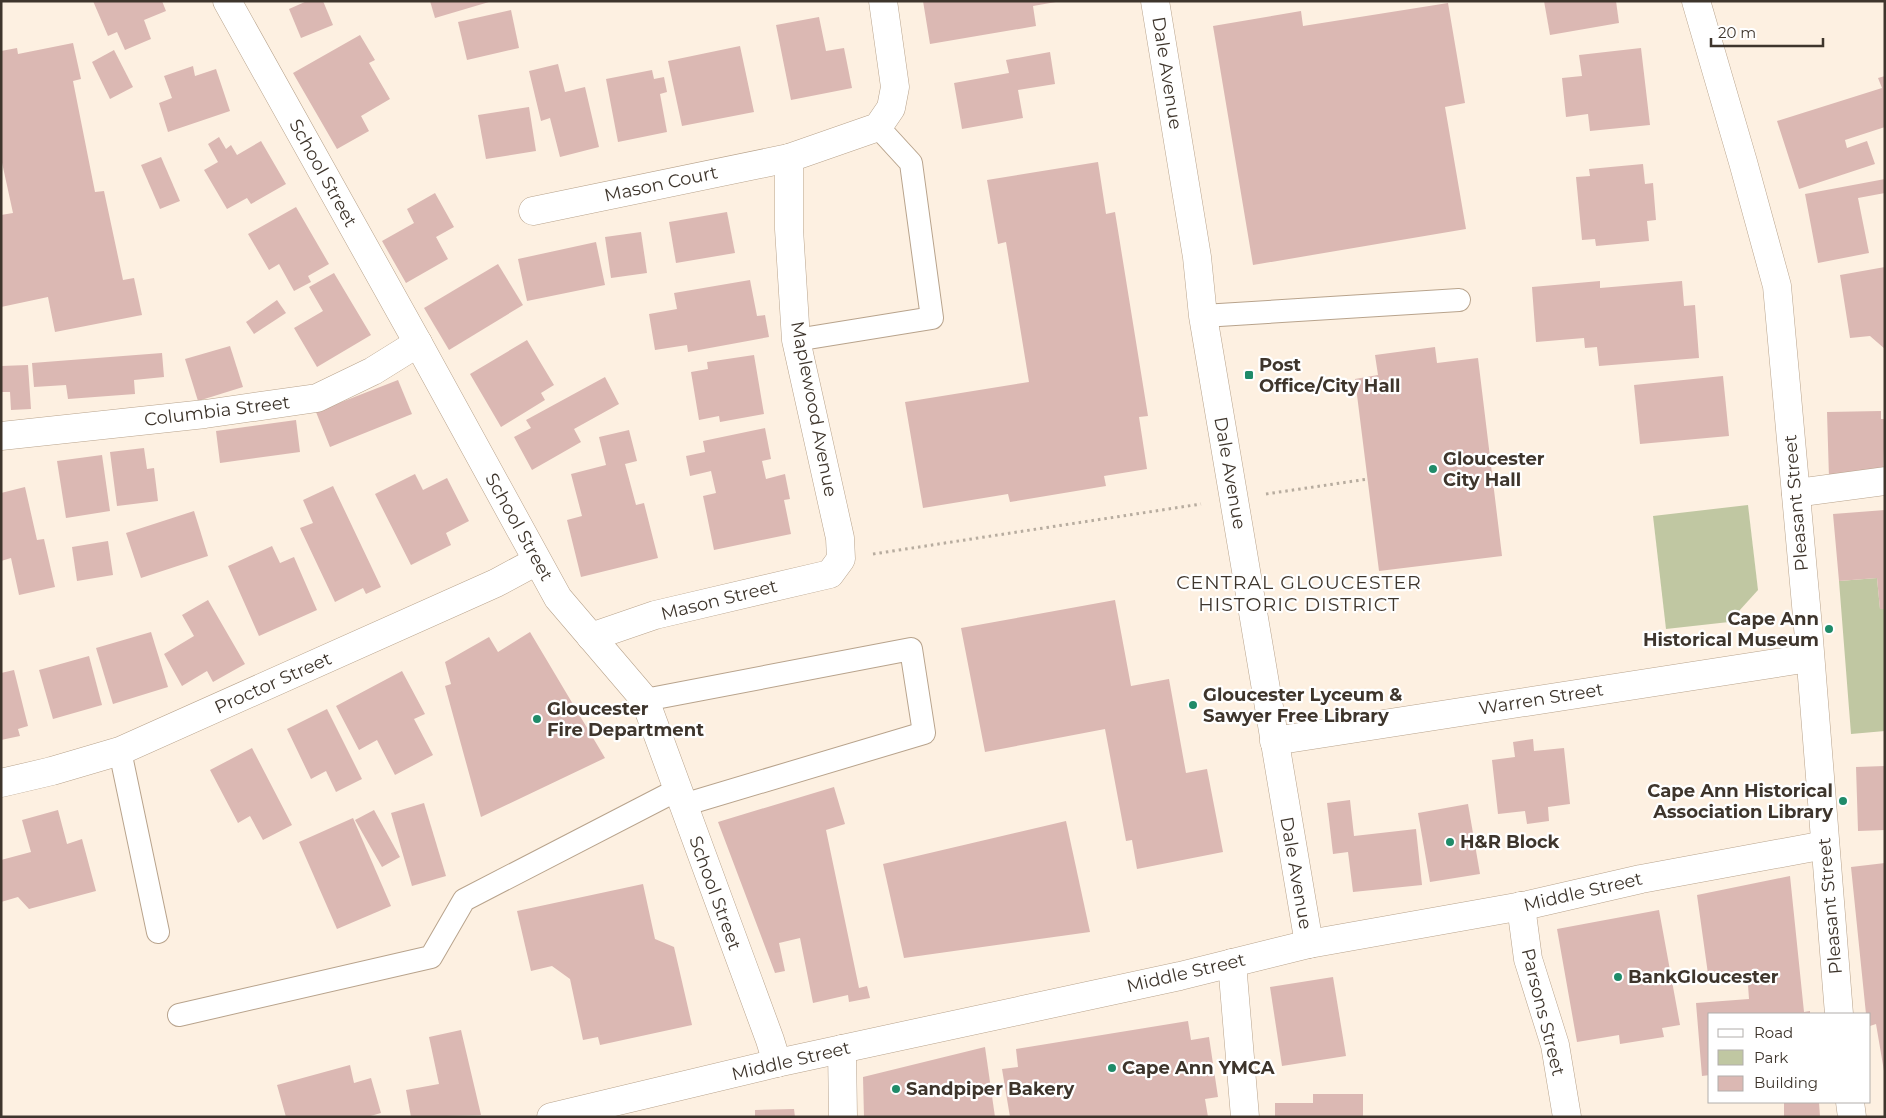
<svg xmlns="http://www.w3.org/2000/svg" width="1886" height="1118" font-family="Montserrat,sans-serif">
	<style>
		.green { fill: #c0c7a2 }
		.building { fill: #dbb8b3 }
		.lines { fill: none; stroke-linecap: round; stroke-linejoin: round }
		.lane-casing { stroke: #b8a38c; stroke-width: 24 }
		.street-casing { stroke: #b8a38c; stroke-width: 29 }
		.path { stroke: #b7ac9f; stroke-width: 3; stroke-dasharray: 2.5 4; stroke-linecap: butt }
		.lane { stroke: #fff; stroke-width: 22 }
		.street { stroke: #fff; stroke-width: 28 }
		.poi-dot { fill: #1f8b69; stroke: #fff; stroke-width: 2 }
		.labels { text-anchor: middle; stroke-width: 4.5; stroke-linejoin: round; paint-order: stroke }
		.street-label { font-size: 18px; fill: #3e352c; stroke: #fff }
		.poi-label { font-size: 18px; font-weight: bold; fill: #3e352c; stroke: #fff; text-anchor: start }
		.neighbourhood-label { font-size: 19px; letter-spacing: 1px; fill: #3e352c; stroke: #fff }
	</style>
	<rect width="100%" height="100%" fill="#fdf0e1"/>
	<g class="green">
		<polygon points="1748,505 1758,590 1729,622 1666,629 1653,516"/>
		<polygon points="1877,578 1880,609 1885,609 1885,731 1851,734 1839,581"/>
	</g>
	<g class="building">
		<polygon points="93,1 162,1 166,11 144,20 151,39 125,50 117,32 108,36"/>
		<polygon points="307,1 323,1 333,25 301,38 289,9"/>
		<polygon points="430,1 489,1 489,2 435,18"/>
		<polygon points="923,1 1056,1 1056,2 1033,6 1036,26 930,44"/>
		<polygon points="1544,1 1616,1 1619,23 1550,35"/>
		<polygon points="1448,3 1465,103 1445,107 1466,229 1253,265 1213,26 1301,11 1303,26"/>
		<polygon points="511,10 519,48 467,60 458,22"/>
		<polygon points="819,17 826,51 844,48 852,88 791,100 776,25"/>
		<polygon points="360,35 375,60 369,63 390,99 361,116 369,131 337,149 293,73"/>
		<polygon points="73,43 81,79 73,81 95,192 104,191 123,280 134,278 142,315 55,332 48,297 1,307 1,215 13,213 1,158 1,51 17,48 18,54"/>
		<polygon points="740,46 754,112 682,126 668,61"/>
		<polygon points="1641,48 1650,125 1590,131 1588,114 1566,117 1562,78 1582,76 1579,55"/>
		<polygon points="114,50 133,87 110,99 92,62"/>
		<polygon points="1050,52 1055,84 1018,90 1023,118 962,129 954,83 1009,73 1006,60"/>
		<polygon points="558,64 565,92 585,87 599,147 560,157 550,118 541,121 529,71"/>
		<polygon points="193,66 195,76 216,69 230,111 168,132 159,103 172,98 164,76"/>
		<polygon points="652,70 654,79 664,77 667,92 660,94 667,132 618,142 606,79"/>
		<polygon points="1885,76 1885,127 1845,140 1847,148 1867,141 1875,164 1799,189 1777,121 1882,88 1878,78"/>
		<polygon points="529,107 536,151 486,159 478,115"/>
		<polygon points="219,137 226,149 231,145 237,155 261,141 286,184 251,204 247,198 227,209 204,170 218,162 208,144"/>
		<polygon points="161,157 180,201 160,209 141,165"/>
		<polygon points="1098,162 1106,214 1115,212 1148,416 1139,417 1147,469 1104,476 1106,486 1010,502 1008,494 923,508 905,402 1029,382 1006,242 998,244 987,180"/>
		<polygon points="1643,164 1645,184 1653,183 1656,220 1647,221 1649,241 1596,246 1595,239 1582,240 1576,177 1590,176 1589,169"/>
		<polygon points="1885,179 1885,193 1858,198 1869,253 1818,263 1805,194"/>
		<polygon points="435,193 454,227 436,237 448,259 406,283 382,241 414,223 407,209"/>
		<polygon points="296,207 329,264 308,276 311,282 294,291 279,264 269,270 248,234"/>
		<polygon points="727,212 735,253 676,263 669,222"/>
		<polygon points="641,232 647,273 611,278 605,237"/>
		<polygon points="596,242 605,285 527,301 518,259"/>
		<polygon points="498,264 523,305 449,350 424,308"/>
		<polygon points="1885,267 1885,349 1870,336 1850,338 1840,275"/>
		<polygon points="334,273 371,335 317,367 294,328 323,311 309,287"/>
		<polygon points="750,280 757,316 765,315 769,337 688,352 687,345 655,350 649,314 677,309 674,293"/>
		<polygon points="1600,281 1600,288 1682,281 1684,306 1695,305 1699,358 1599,366 1597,347 1585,348 1584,338 1536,342 1532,287"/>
		<polygon points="277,300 286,313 254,334 246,322"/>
		<polygon points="527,340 554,385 541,393 545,400 501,427 470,374"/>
		<polygon points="230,346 243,387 198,401 185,359"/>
		<polygon points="1435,347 1437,363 1478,358 1502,556 1379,571 1355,379 1378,375 1375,355"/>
		<polygon points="162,353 164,377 134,380 135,394 68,399 66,385 34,387 32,363"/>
		<polygon points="754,355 764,414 720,422 719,416 699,420 691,372 708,369 707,362"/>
		<polygon points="28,365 31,409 11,410 10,392 1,392 1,366"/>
		<polygon points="1723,376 1729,436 1640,444 1634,385"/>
		<polygon points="605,377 619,404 574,429 581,442 532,470 514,437 531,428 526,420"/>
		<polygon points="398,380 412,414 330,447 316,412"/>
		<polygon points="1881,411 1881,419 1885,419 1883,476 1829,478 1827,412"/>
		<polygon points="296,420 300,452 220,463 216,431"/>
		<polygon points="765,428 771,459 762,461 766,479 785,474 790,499 784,500 791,534 714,550 703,496 716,493 711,471 690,476 686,456 705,452 703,441"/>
		<polygon points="629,430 637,461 625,464 636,505 644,503 658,558 581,577 567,520 582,516 571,474 606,465 599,437"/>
		<polygon points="144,448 147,469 154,468 158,501 117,506 110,452"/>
		<polygon points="102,455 110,511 66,518 57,461"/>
		<polygon points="415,474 423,490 447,478 469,521 446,533 451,545 411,565 375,494"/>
		<polygon points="333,486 381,587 366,594 363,588 335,602 300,528 313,523 303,500"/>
		<polygon points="25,487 37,540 44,539 55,587 19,595 11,558 1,561 1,493"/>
		<polygon points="1885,510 1885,609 1880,609 1877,578 1839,581 1833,514"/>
		<polygon points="194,511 208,556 141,578 126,533"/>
		<polygon points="108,541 113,575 77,581 72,547"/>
		<polygon points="272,546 280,563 294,557 317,610 259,636 228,566"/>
		<polygon points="208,600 245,664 213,682 207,671 182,686 164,654 194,636 182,615"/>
		<polygon points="1115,600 1131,686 1169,679 1186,773 1207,769 1223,852 1137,869 1132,840 1126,841 1105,729 985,752 961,628"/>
		<polygon points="151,632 168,687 113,704 96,648"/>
		<polygon points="530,632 605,758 481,817 445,686 451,684 445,662 489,637 498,652"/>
		<polygon points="89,656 102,705 53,719 39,670"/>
		<polygon points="14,670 28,726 18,729 20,736 1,740 1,673"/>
		<polygon points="402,671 425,714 414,719 433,755 395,775 377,740 359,750 336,706"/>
		<polygon points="327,709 362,779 336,792 326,771 311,779 287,729"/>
		<polygon points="1533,739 1534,751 1564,748 1570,804 1548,807 1549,821 1527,824 1525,811 1498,814 1492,760 1515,757 1513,742"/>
		<polygon points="252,748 292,825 263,840 250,816 238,823 210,770"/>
		<polygon points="1885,766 1885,830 1858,831 1856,767"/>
		<polygon points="834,787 845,824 826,830 859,988 867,986 870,998 849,1002 848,995 813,1003 800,938 779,943 785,971 775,973 718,822"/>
		<polygon points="1350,800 1354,836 1416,829 1422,885 1353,892 1348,852 1333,854 1327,803"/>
		<polygon points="424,803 446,876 412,886 391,813"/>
		<polygon points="1468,804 1480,874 1430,882 1418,813"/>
		<polygon points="58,810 67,844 82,839 96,891 29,909 18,897 1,902 1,860 31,852 22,820"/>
		<polygon points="374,810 400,857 382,867 355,820"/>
		<polygon points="353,818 391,906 337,929 299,842"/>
		<polygon points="1066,821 1090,932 904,958 883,864"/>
		<polygon points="1885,863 1885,1071 1884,1071 1876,1024 1870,1026 1870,1014 1866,1014 1851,867"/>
		<polygon points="1790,876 1804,1012 1810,1011 1810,1014 1710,1014 1710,1075 1702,1076 1696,1003 1749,999 1747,971 1708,974 1697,895"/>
		<polygon points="643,884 655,939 674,947 692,1025 600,1045 598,1037 583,1040 570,979 552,966 531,971 517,911"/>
		<polygon points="1659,910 1680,1025 1662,1028 1664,1037 1620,1044 1619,1035 1577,1042 1557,929"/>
		<polygon points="1333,977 1346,1056 1282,1066 1270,987"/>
		<polygon points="1188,1021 1191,1040 1209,1037 1218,1097 1205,1099 1208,1117 1010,1117 1002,1069 1018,1067 1016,1049"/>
		<polygon points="461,1030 481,1115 411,1117 406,1090 439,1084 429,1037"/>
		<polygon points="985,1047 995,1117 864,1117 863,1077"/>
		<polygon points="350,1065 354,1083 371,1078 381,1113 367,1117 286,1117 277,1085"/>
		<polygon points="1313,1094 1363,1094 1363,1117 1275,1117 1275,1103 1313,1103"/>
		<polygon points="1784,1102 1819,1102 1820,1117 1784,1117"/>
		<polygon points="794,1109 795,1117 755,1117 755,1110"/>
	</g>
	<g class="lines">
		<g class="lane-casing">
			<g id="lane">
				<polyline points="1203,316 1459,300"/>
				<polyline points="796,340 932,318 911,163 878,127"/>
				<polyline points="645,700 911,649 924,733 683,805"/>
				<polyline points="120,751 158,932"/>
				<polyline points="179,1015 431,957 464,900 677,790"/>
			</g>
		</g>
		<g class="street-casing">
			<g id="street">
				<polyline points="227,1 418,343 558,598 645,700 770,1040 777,1063"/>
				<polyline points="1155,1 1197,257 1203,316 1309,944"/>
				<polyline points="1696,1 1743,162 1777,286 1808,627 1839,1014"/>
				<polyline points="533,211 789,158"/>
				<polyline points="1,436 205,414 317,398 373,371 418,343"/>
				<polyline points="1796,493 1885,481"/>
				<polyline points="591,637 655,615 830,574 841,559 840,538 796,340 789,229 789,158 878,127 891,108 895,87 883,1"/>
				<polyline points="1274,741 1809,658"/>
				<polyline points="1,783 52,771 120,751 496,583 537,561"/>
				<polyline points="1521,906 1528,959 1555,1045 1567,1117"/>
				<polyline points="1232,963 1245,1117"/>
				<polyline points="842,1049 843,1117"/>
				<polyline points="1850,1102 1852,1117"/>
				<polyline points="551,1117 777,1063 1180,976 1309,944 1528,905 1641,879 1825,845"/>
			</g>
		</g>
		<g class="path">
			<polyline points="1266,494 1368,479"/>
			<polyline points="873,554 1201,504"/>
		</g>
		<use href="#lane" class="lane"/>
		<use href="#street" class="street"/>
	</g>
	<g class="poi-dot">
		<rect x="1244" y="370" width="10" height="10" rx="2.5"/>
		<circle cx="1433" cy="469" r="5"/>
		<circle cx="1829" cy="629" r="5"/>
		<circle cx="1193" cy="705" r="5"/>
		<circle cx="537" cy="719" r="5"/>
		<circle cx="1843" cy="801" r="5"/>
		<circle cx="1450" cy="842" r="5"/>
		<circle cx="1618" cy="977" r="5"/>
		<circle cx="1112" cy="1068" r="5"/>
		<circle cx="896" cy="1089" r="5"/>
	</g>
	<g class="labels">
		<g class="street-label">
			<text transform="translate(1167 73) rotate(81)" y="6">Dale Avenue</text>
			<text transform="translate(323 173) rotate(61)" y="6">School Street</text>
			<text transform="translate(661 184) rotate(-12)" y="6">Mason Court</text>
			<text transform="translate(814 409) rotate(79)" y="6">Maplewood Avenue</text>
			<text transform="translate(217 411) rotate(-7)" y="6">Columbia Street</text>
			<text transform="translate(1230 473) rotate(80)" y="6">Dale Avenue</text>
			<text transform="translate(1796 503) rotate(-95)" y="6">Pleasant Street</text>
			<text transform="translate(519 527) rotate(61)" y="6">School Street</text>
			<text transform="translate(719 600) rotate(-14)" y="6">Mason Street</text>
			<text transform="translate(273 683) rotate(-24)" y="6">Proctor Street</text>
			<text transform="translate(1541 699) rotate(-9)" y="6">Warren Street</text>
			<text transform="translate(1296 873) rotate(80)" y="6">Dale Avenue</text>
			<text transform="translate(1583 892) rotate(-13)" y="6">Middle Street</text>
			<text transform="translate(715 893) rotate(70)" y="6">School Street</text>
			<text transform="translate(1830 906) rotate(-95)" y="6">Pleasant Street</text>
			<text transform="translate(1186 973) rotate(-13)" y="6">Middle Street</text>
			<text transform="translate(1543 1012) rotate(76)" y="6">Parsons Street</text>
			<text transform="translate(791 1061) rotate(-13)" y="6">Middle Street</text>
		</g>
		<g class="poi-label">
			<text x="1259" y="371">Post<tspan x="1259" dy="21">Office/City Hall</tspan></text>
			<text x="1443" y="465">Gloucester<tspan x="1443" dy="21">City Hall</tspan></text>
			<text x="1819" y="625" text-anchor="end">Cape Ann<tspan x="1819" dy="21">Historical Museum</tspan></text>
			<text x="1203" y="701">Gloucester Lyceum &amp;<tspan x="1203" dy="21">Sawyer Free Library</tspan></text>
			<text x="547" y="715">Gloucester<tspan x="547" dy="21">Fire Department</tspan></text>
			<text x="1833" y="797" text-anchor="end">Cape Ann Historical<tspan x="1833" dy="21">Association Library</tspan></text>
			<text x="1460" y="848">H&amp;R Block</text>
			<text x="1628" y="983">BankGloucester</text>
			<text x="1122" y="1074">Cape Ann YMCA</text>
			<text x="906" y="1095">Sandpiper Bakery</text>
		</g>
		<g class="neighbourhood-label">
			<text x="1299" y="589">CENTRAL GLOUCESTER<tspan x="1299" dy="22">HISTORIC DISTRICT</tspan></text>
		</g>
	</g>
	<rect width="1886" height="1118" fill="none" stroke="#3e352c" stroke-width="5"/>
	<rect x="1708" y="1013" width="162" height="90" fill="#ffffff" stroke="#b2aeab"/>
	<rect x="1718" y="1029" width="25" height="8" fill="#ffffff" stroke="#b2aeab"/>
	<text x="1754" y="1038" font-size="15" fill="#3e352c">Road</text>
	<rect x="1718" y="1050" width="25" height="15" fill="#c0c7a2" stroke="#b2aeab"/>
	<text x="1754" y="1063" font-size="15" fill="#3e352c">Park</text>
	<rect x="1718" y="1076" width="25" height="15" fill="#dbb8b3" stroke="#b2aeab"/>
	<text x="1754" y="1088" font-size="15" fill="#3e352c">Building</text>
	<path d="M1711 38v8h112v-8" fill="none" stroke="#3e352c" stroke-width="2.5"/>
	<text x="1718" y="38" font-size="15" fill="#3e352c" stroke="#ffffff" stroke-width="4" paint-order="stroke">20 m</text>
</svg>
